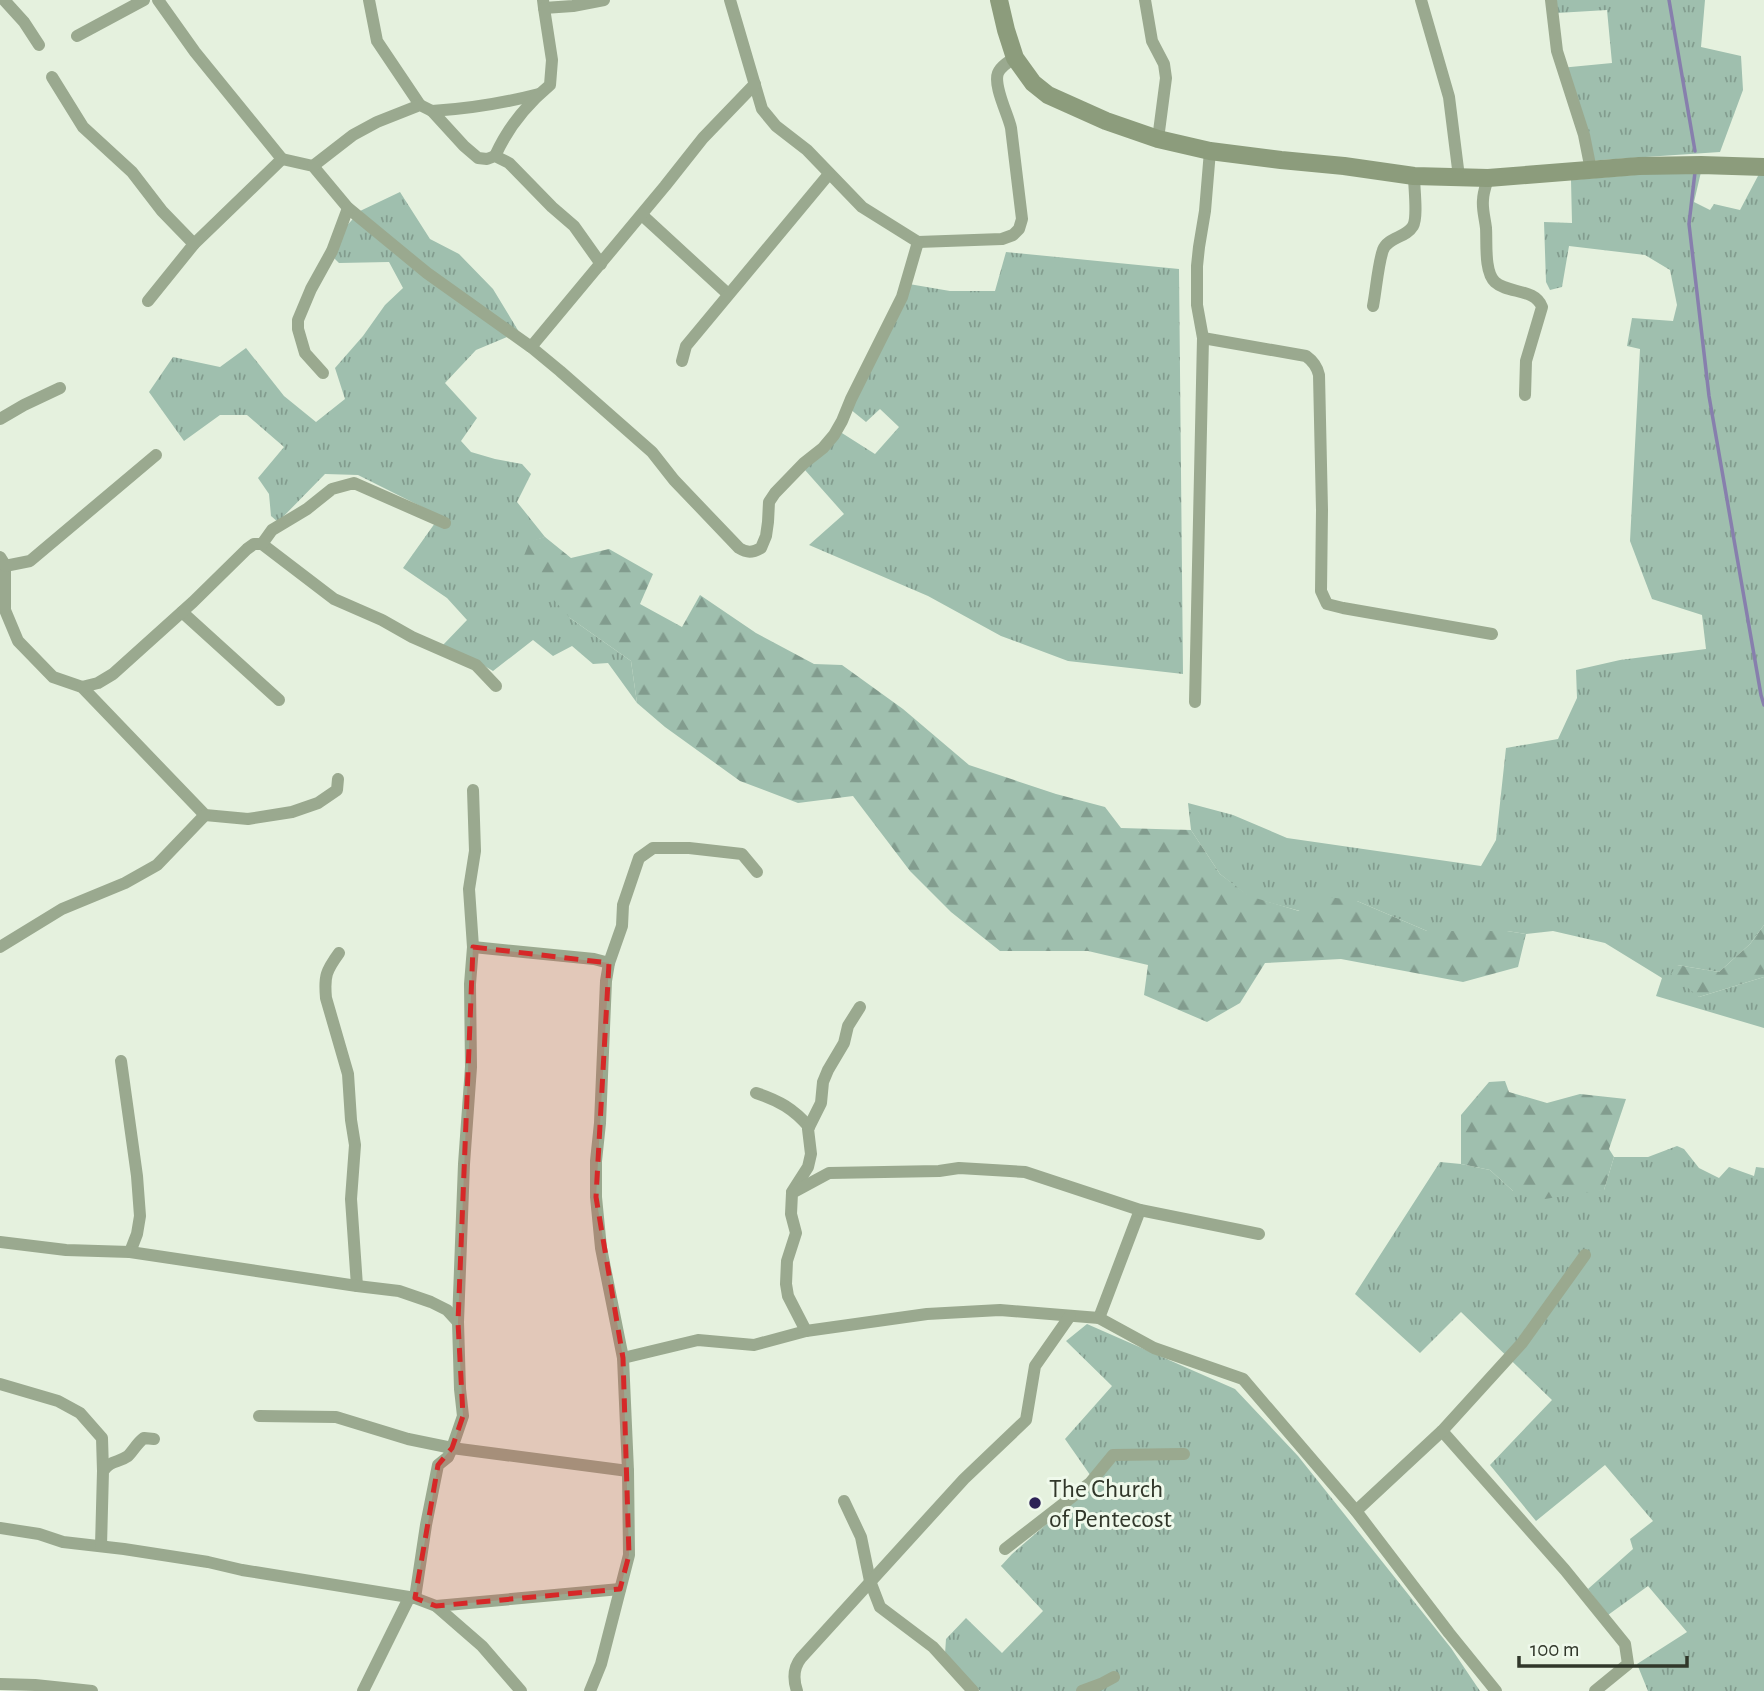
<svg xmlns="http://www.w3.org/2000/svg" width="1764" height="1691" font-family="'Alegreya Sans',sans-serif">
	<style>
		.grass { fill: url(#grass-tufts) }
		.forest { fill: url(#forest-firs) }
		.lines { fill: none; stroke-linecap: round; stroke-linejoin: round }
		.stream { stroke: #877fad; stroke-width: 3.5 }
		.street { stroke: #9aa98f; stroke-width: 12 }
		.secondary { stroke: #8c9c7c; stroke-width: 18 }
		.marked { fill: #d62828; fill-opacity: 0.2; stroke: #d62828; stroke-width: 5; stroke-dasharray: 14 9; stroke-linejoin: round }
		.poi-dot { fill: #2c2256; stroke: #eff9eb; stroke-width: 2.5 }
		.labels { text-anchor: middle; stroke-width: 6; stroke-linejoin: round; paint-order: stroke }
		.poi-label { font-size: 26px; fill: #31372a; stroke: #eff9eb; text-anchor: start }
	</style>
	<defs>
		<pattern id="grass-tufts" width="24" height="20" patternUnits="userSpaceOnUse" patternTransform="scale(1.75)"><rect width="24" height="20" fill="#9fbfae"/><path d="M3 7l-1-3M5 7V3M7 7l1-3M15 17l-1-3M17 17v-4M19 17l1-3" fill="none" stroke="#829c8e"/></pattern>
		<pattern id="forest-firs" width="22" height="20" patternUnits="userSpaceOnUse" patternTransform="scale(1.75)"><rect width="22" height="20" fill="#9fbfae"/><path d="M5 1l3.5 6h-7zM16 11l3.5 6h-7z" fill="#829c8e"/></pattern>
	</defs>
	<rect width="100%" height="100%" fill="#e5f1de"/>
	<g class="grass">
		<polygon points="1556,0 1705,0 1701,47 1741,56 1743,90 1720,152 1586,161 1560,68 1612,63 1607,10 1557,13"/>
		<polygon points="1672,172 1701,172 1694,202 1710,210 1714,204 1740,210 1759,174 1764,175 1764,925 1750,944 1719,972 1677,965 1699,997 1764,977 1764,1028 1656,996 1662,978 1605,943 1553,931 1526,934 1507,931 1427,931 1357,901 1300,911 1249,897 1220,874 1191,830 1188,803 1233,815 1287,838 1481,866 1496,840 1506,748 1558,739 1577,698 1576,670 1620,660 1706,649 1702,615 1652,599 1630,541 1640,349 1627,346 1632,318 1673,321 1677,305 1670,270 1645,255 1569,246 1562,287 1550,290 1546,282 1544,222 1572,223 1571,180"/>
		<polygon points="400,192 430,239 459,254 493,289 519,332 476,350 445,383 477,418 461,441 471,452 495,459 522,464 531,474 517,502 545,537 530,542 570,618 631,661 637,703 608,663 593,664 572,646 553,656 533,640 493,671 468,656 442,646 467,620 447,598 403,568 440,516 358,475 325,474 278,522 271,516 269,494 258,478 284,447 247,415 220,415 184,441 149,392 173,357 220,367 246,348 284,396 316,422 345,399 335,368 363,336 385,305 403,288 389,262 339,263 333,257 342,231 360,211"/>
		<polygon points="1006,252 1179,269 1183,674 1068,661 1001,636 928,596 809,545 844,514 805,470 834,428 875,454 899,427 880,409 866,422 850,409 909,284 950,291 995,291"/>
		<polygon points="1677,1146 1684,1149 1699,1168 1719,1178 1729,1167 1754,1176 1756,1167 1764,1168 1764,1691 1648,1691 1637,1664 1687,1632 1648,1586 1608,1615 1588,1589 1633,1549 1630,1539 1653,1521 1605,1465 1536,1521 1490,1465 1552,1400 1461,1312 1420,1353 1355,1294 1440,1162 1461,1164 1490,1170 1513,1191 1604,1190 1614,1157 1648,1157"/>
		<polygon points="1087,1324 1235,1389 1298,1456 1451,1648 1480,1691 980,1691 945,1654 946,1639 966,1618 1002,1653 1043,1611 1001,1566 1012,1554 1095,1482 1065,1439 1112,1386 1066,1341"/>
	</g>
	<g class="forest">
		<polygon points="545,537 571,558 609,549 653,574 640,604 682,627 700,595 756,633 814,664 842,665 903,709 969,765 1056,794 1105,807 1121,828 1191,830 1220,874 1249,896 1299,911 1315,895 1357,901 1427,931 1507,931 1526,934 1518,967 1463,982 1341,959 1265,963 1240,1003 1207,1022 1144,995 1148,965 1088,951 1000,951 951,912 910,871 853,796 798,803 740,781 665,727 637,703 631,661 570,618 521,563 530,541"/>
		<polygon points="1764,925 1764,977 1699,997 1671,974 1677,965 1719,972 1750,944"/>
		<polygon points="1505,1081 1509,1092 1547,1103 1580,1094 1626,1099 1609,1149 1614,1157 1604,1190 1538,1200 1513,1191 1490,1170 1461,1164 1461,1115 1489,1082"/>
	</g>
	<g class="lines">
		<g class="stream">
			<polyline points="1669,0 1695,151"/>
			<polyline points="1695,172 1689,224 1709,396 1761,695 1764,705"/>
		</g>
		<g class="street">
			<polyline points="4,0 24,22 39,45"/>
			<polyline points="369,0 377,41 420,105"/>
			<polyline points="543,0 544,8 573,6 604,0"/>
			<path d="M730,0L762,109L776,126L807,150L862,207L918,242L1002,239L1013,235L1019,229L1022,219L1011,128C1008,114 993,86 998,73C1001,66 1008,62 1015,58"/>
			<polyline points="1145,0 1152,41 1164,64 1166,78 1158,139"/>
			<polyline points="1421,0 1449,97 1459,177"/>
			<polyline points="1551,0 1557,51 1584,135 1591,170"/>
			<polyline points="77,36 144,0"/>
			<polyline points="52,77 83,127 132,172 162,211 194,244"/>
			<path d="M432,111C469,109 504,103 539,94"/>
			<path d="M495,156C508,127 526,105 550,85L552,60L544,8"/>
			<path d="M282,159L313,166L348,208L427,273L531,347L560,371L652,452L674,480L739,548C747,553 752,553 761,548L766,536L768,522L769,502L775,493L804,463L823,448L834,435L842,421L851,399L902,297L918,242"/>
			<polyline points="313,166 353,135 377,122 420,105 432,111 464,146 478,158 487,159 495,156 509,163 552,207 574,226 601,264"/>
			<path d="M1488,178C1486,185 1483,193 1483,200C1482,209 1485,219 1486,228C1487,242 1484,272 1495,282C1508,294 1535,288 1542,307L1526,361L1525,395"/>
			<polyline points="642,215 728,294"/>
			<polyline points="148,301 194,244 282,159 195,52 158,0"/>
			<path d="M1373,306C1376,291 1378,264 1383,250C1388,237 1406,238 1413,226C1418,217 1414,188 1414,176"/>
			<path d="M1203,338L1306,356C1313,361 1317,366 1319,375L1322,510L1321,591L1327,604L1343,608L1492,634"/>
			<polyline points="531,347 665,186 703,138 755,84"/>
			<polyline points="682,361 686,346 829,174"/>
			<polyline points="323,373 305,353 298,329 298,320 311,289 332,251 348,208"/>
			<polyline points="0,419 24,405 60,388"/>
			<polyline points="262,544 334,599 382,620 412,637 476,665 496,686"/>
			<polyline points="0,557 5,565 5,610 18,641 53,677 82,687 205,815 248,819 292,812 318,803 337,790 338,779"/>
			<polyline points="5,566 30,561 156,455"/>
			<polyline points="182,612 279,700"/>
			<polyline points="82,687 98,683 113,674 193,602 247,549 254,544 262,544 272,530 307,509 332,489 354,483 445,523"/>
			<polyline points="1195,702 1203,338 1197,305 1197,266 1199,247 1205,211 1210,151"/>
			<polyline points="0,947 62,909 125,883 157,865 205,815"/>
			<polyline points="473,947 594,959 609,963"/>
			<path d="M339,953C326,971 324,976 326,998L348,1074L351,1120L355,1145L351,1199L357,1286"/>
			<polyline points="121,1061 137,1176 140,1216 137,1234 130,1252"/>
			<path d="M756,1093C778,1100 794,1109 809,1127"/>
			<polyline points="792,1192 808,1167 811,1154 808,1129 821,1103 823,1082 828,1070 844,1043 848,1026 860,1007"/>
			<polyline points="0,1242 66,1250 130,1252 357,1286 399,1291 431,1302 447,1310 458,1322"/>
			<polyline points="1099,1318 1140,1210"/>
			<polyline points="806,1331 788,1296 786,1284 787,1261 796,1233 791,1214 792,1193 829,1173 939,1171 959,1168 1025,1172 1140,1210 1259,1234"/>
			<polyline points="623,1358 698,1340 754,1345 806,1331 927,1314 1000,1310 1099,1318 1154,1348 1243,1379 1356,1511 1449,1633 1496,1691"/>
			<polyline points="0,1384 58,1401 80,1413 102,1438 103,1471"/>
			<polyline points="259,1416 336,1417 408,1439 452,1448 628,1471"/>
			<polyline points="1442,1431 1565,1570 1625,1644 1628,1664 1595,1691"/>
			<polyline points="844,1501 861,1537 870,1581 880,1607 933,1647 973,1691"/>
			<polyline points="1356,1511 1442,1431 1522,1343 1585,1255"/>
			<polyline points="0,1528 39,1534 63,1542 124,1549 208,1562 242,1570 415,1598 436,1606 620,1589"/>
			<path d="M101,1546L103,1471C111,1460 118,1463 128,1456C134,1450 137,1443 144,1438L154,1439"/>
			<polyline points="1005,1549 1090,1483 1113,1455 1184,1454"/>
			<polyline points="415,1598 426,1525 438,1465 448,1457 452,1448 463,1416 460,1389 458,1322 464,1164 471,1067 470,984 473,947 469,889 475,851 473,790"/>
			<polyline points="436,1606 482,1646 521,1691"/>
			<polyline points="0,1684 35,1685 92,1691"/>
			<polyline points="363,1691 409,1598"/>
			<polyline points="590,1691 601,1664 629,1555 628,1471 623,1358 601,1248 596,1197 596,1161 600,1123 606,981 609,963 622,926 623,905 639,858 653,848 689,848 742,854 757,872"/>
			<path d="M797,1691C793,1679 793,1668 801,1658L964,1479L1026,1420L1035,1366L1070,1316"/>
			<polyline points="1082,1691 1101,1684 1114,1677"/>
		</g>
		<polyline class="secondary" points="999,0 1006,30 1015,58 1033,83 1048,95 1106,121 1158,139 1210,151 1281,160 1344,166 1414,176 1488,178 1639,166 1701,165 1764,167"/>
	</g>
	<path class="marked" d="M473,947L609,963L596,1197L623,1358L629,1555L620,1589L436,1606L415,1598L438,1465L452,1448L463,1416L458,1322Z"/>
	<circle class="poi-dot" cx="1035" cy="1503" r="7"/>
	<g class="labels">
		<g class="poi-label">
			<text x="1049" y="1497">The Church<tspan x="1049" dy="30">of Pentecost</tspan></text>
		</g>
	</g>
	<path d="M1519 1656v10h168v-10" fill="none" stroke="#31372a" stroke-width="3.5"/>
	<text x="1530" y="1656" font-size="21" fill="#31372a" stroke="#eff9eb" stroke-width="5" paint-order="stroke">100 m</text>
</svg>
